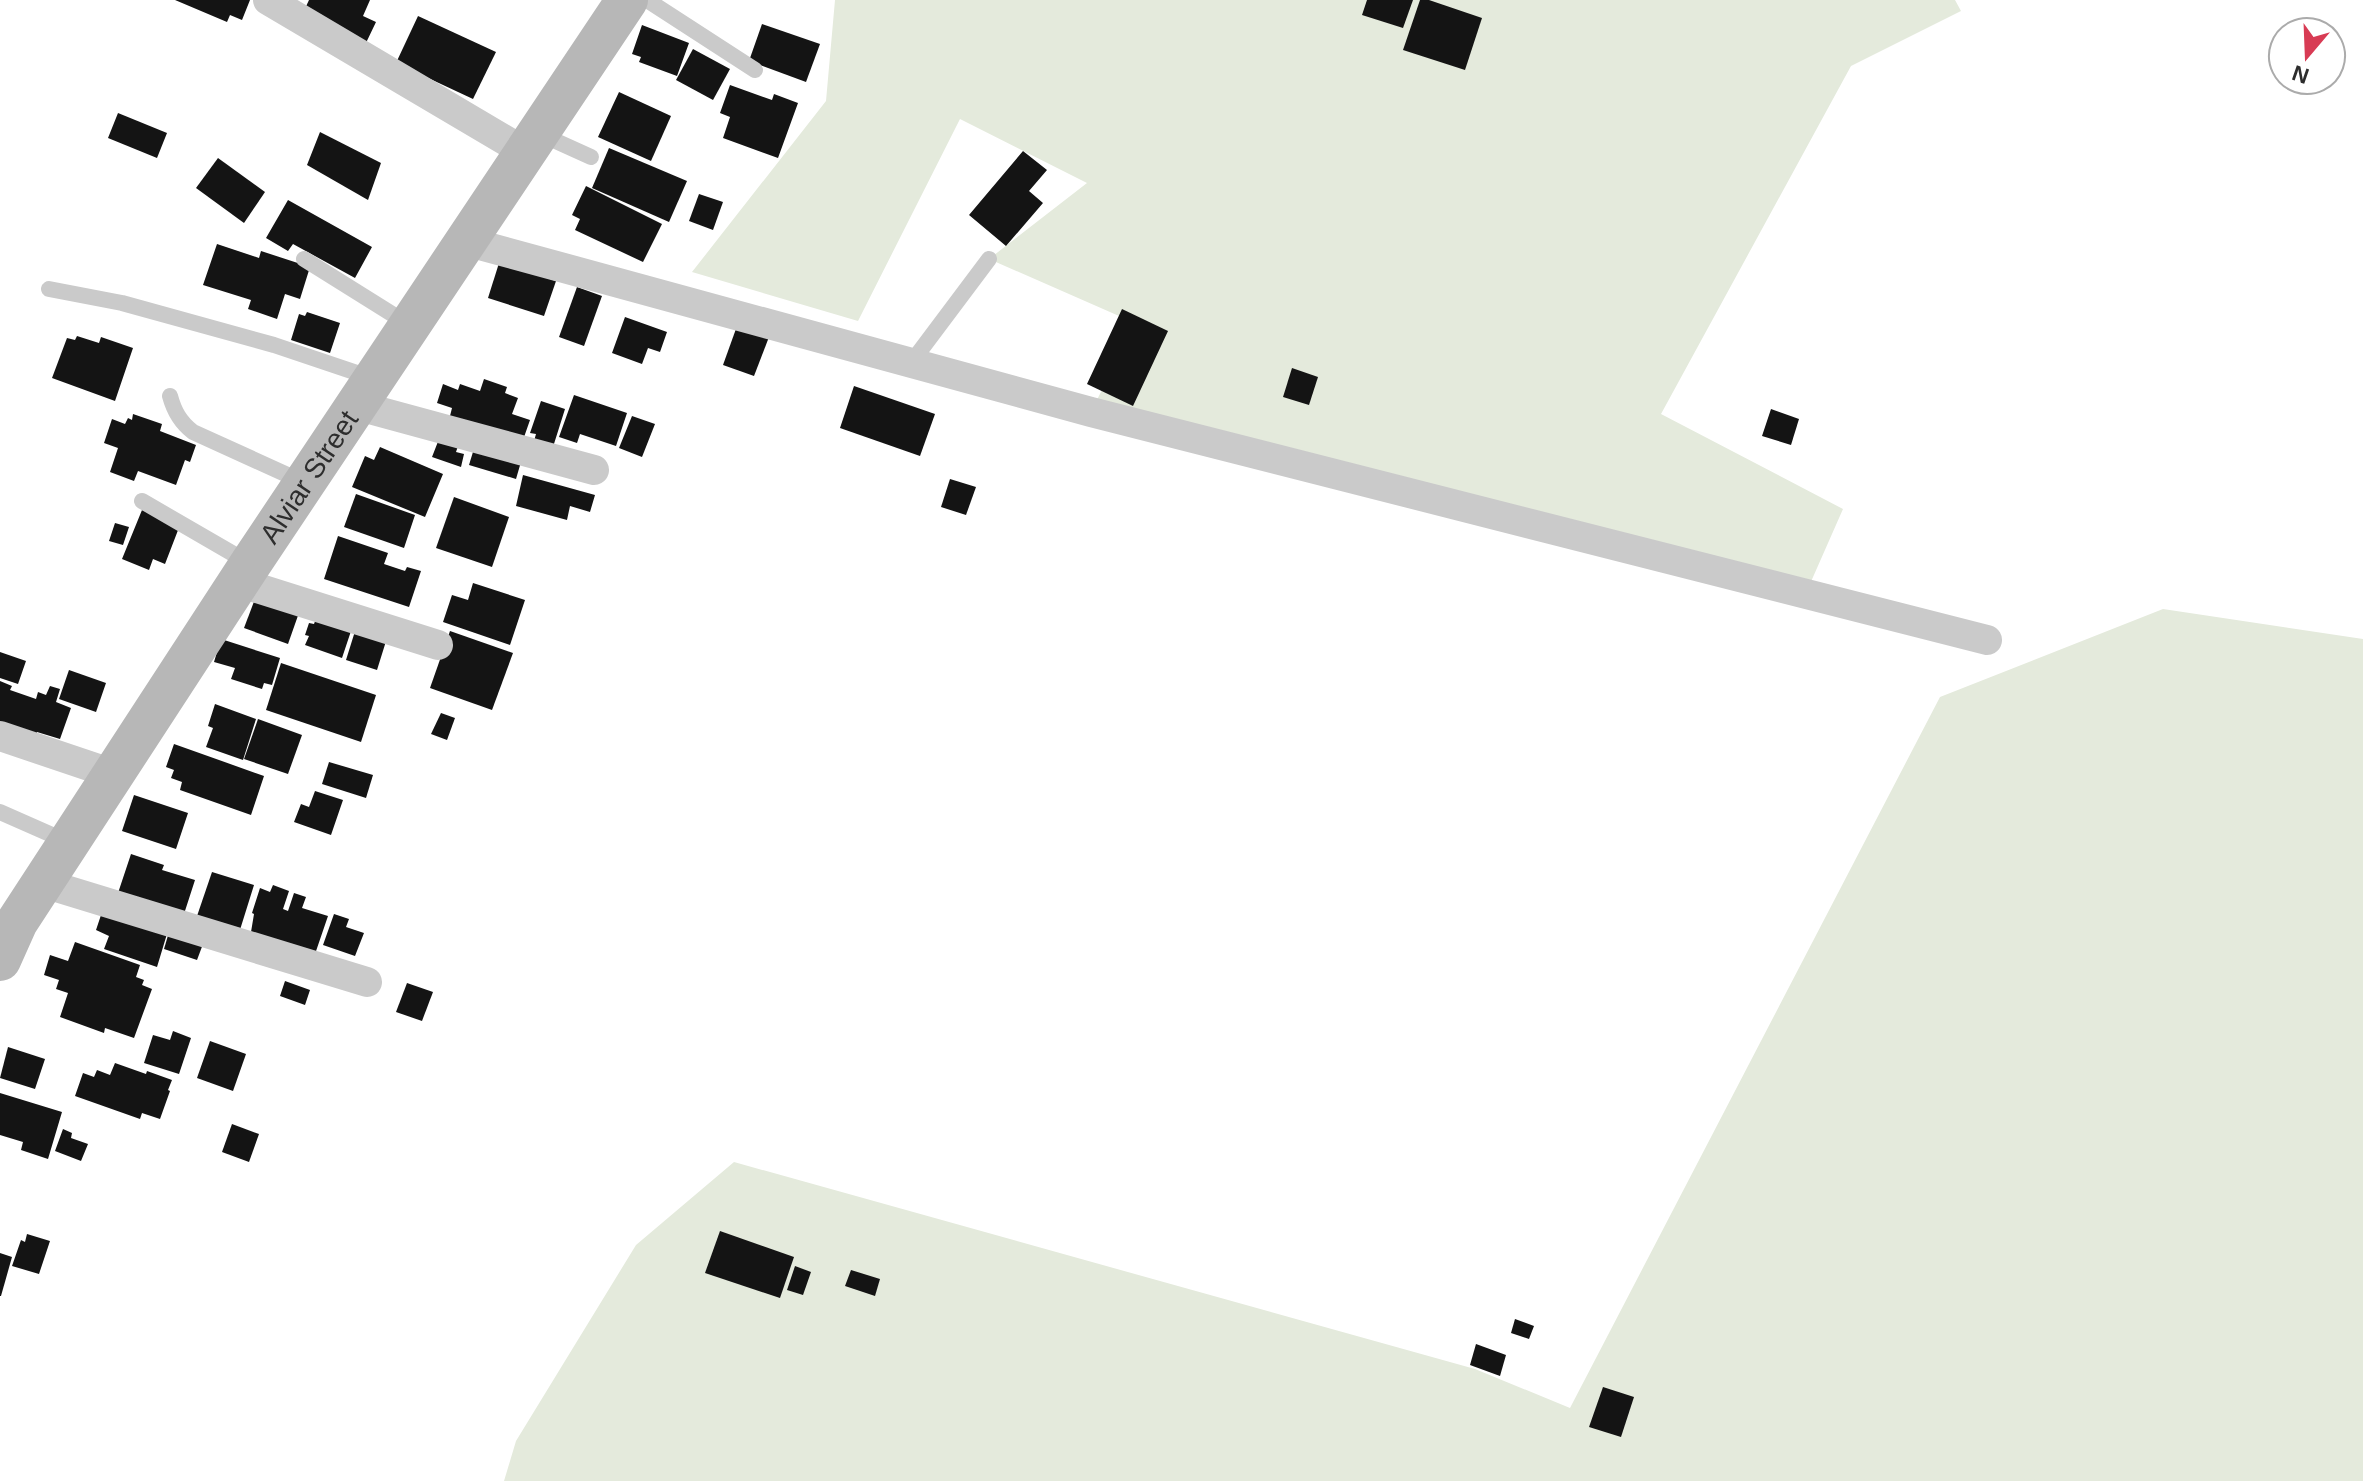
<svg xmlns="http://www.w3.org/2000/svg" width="2363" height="1481" font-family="Helvetica,sans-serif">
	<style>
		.green { fill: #e4eadc }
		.building { fill: #141414 }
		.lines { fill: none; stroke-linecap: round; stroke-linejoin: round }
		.lane { stroke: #cacaca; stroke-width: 16 }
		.street { stroke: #cacaca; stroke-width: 30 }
		.secondary { stroke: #b7b7b7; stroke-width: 42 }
		.labels { text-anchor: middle; stroke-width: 8; stroke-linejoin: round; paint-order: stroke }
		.street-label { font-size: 28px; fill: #2d2d2d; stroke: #fff }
	</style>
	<rect width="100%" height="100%" fill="#fff"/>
	<g class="green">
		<polygon points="835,0 1955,0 1961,11 1851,66 1661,414 1843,509 1806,593 1091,412 1135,323 989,259 1087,183 960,119 858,321 692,272 826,101"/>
		<polygon points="2163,609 2363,639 2363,1481 504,1481 516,1441 636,1245 734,1162 1475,1369 1570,1408 1940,697"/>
	</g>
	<g class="building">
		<polygon points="175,0 250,0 242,20 230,15 227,22"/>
		<polygon points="309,0 370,0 363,16 376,22 365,45 302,15"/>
		<polygon points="1367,0 1413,0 1403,28 1362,15"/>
		<polygon points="1420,0 1429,0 1482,18 1465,70 1403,50"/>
		<polygon points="418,16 496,52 473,99 396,63"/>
		<polygon points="762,24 820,44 806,82 749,61"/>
		<polygon points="642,25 689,43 677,76 639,62 641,57 632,54"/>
		<polygon points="693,49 730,69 713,100 676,80"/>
		<polygon points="730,85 772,100 774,94 798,103 778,158 723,138 730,117 720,113"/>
		<polygon points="619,92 671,116 651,161 598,137"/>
		<polygon points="118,113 167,133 157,158 108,138"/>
		<polygon points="320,132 381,163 368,200 307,165"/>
		<polygon points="609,148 687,181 669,222 592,188"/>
		<polygon points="1023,151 1047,170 1029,191 1043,203 1006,246 969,215"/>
		<polygon points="218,158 265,192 244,223 196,188"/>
		<polygon points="586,186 662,224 643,262 575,230 580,219 572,215"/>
		<polygon points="699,194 723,202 713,230 689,221"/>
		<polygon points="288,200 372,247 355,278 293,244 288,251 266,238"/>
		<polygon points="217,244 259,258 261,251 310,267 300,299 285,294 277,319 248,309 251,300 203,285"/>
		<polygon points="499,263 556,281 544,316 488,298"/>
		<polygon points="577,287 602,296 584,346 559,337"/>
		<polygon points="1122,309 1168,331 1133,406 1087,384"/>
		<polygon points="307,312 340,323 330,353 291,340 299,314 305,316"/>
		<polygon points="625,317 667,332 660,352 648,348 642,364 612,353"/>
		<polygon points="737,326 769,337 754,376 723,365"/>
		<polygon points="77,336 99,343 101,337 133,348 115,401 52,378 67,338 75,340"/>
		<polygon points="1292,368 1318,377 1309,405 1283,397"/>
		<polygon points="484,379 507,387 505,393 518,398 512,414 530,420 523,440 450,416 452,408 437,403 443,384 458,390 460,384 480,391"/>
		<polygon points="854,386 935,414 920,456 840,428"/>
		<polygon points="574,395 627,413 616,446 580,434 577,443 559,437"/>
		<polygon points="541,401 565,409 553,447 534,441 536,434 530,433"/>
		<polygon points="1771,409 1799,419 1791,445 1762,436"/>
		<polygon points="133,414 162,424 160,431 196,445 190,462 185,460 176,485 138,471 134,481 110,472 118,448 104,443 112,419 125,424 128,418 132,420"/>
		<polygon points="632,416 655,424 642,457 619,448"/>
		<polygon points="439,439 458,446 456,452 464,454 461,467 432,457"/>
		<polygon points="476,442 523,455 516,479 469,465"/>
		<polygon points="380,447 443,474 425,517 352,487 365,456 374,460"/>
		<polygon points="523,475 595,495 590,512 570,506 567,520 516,506"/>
		<polygon points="950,479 976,487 966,515 941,507"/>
		<polygon points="356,494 415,515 404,548 344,527"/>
		<polygon points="454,497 509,517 492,567 436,548"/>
		<polygon points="142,510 180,525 165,564 153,559 149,570 122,559"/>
		<polygon points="115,523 129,527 123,545 109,541"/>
		<polygon points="338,536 388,553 384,564 405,571 407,567 421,571 409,607 324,579"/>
		<polygon points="473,583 525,600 510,645 443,622 452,595 468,600"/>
		<polygon points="258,591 301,607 288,644 244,628"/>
		<polygon points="318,613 353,625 342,658 305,645 309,636 305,635 309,623 314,624"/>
		<polygon points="356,628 387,638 377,670 346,660"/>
		<polygon points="450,631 513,653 492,710 430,688"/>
		<polygon points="221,639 280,658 272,685 264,683 262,689 231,679 235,668 214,662"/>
		<polygon points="0,652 26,661 18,684 0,678"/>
		<polygon points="281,663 376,695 361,742 266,710"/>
		<polygon points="69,670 106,683 96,712 59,699"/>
		<polygon points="0,681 12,686 10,690 36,699 38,692 46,695 50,686 60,689 56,702 71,708 60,739 37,732 35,738 0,725"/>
		<polygon points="215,704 256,719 243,760 206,747 213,728 208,726"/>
		<polygon points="441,713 455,718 447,740 431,734"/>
		<polygon points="258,719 302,735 288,774 244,759"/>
		<polygon points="174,744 264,776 251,815 180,790 182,782 171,778 174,770 166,767"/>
		<polygon points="329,762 373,775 366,798 322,784"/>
		<polygon points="315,791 343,800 331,835 294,822 301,804 309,807"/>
		<polygon points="134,795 188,813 176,849 122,831"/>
		<polygon points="131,854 164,865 162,870 195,880 184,914 118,893"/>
		<polygon points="212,872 254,885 239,933 196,919"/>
		<polygon points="273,885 289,891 283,909 288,911 294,893 306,897 302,908 328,916 314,957 251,932 254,914 252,913 260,888 270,892"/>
		<polygon points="105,903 170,924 157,967 104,949 109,936 96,930"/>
		<polygon points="334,914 349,919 346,927 364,933 355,956 323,945"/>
		<polygon points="169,932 203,944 197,960 164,949"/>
		<polygon points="75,942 140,965 136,977 144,980 142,985 152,989 134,1038 105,1028 104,1033 60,1017 68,993 56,989 59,980 44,975 50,955 68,961"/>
		<polygon points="285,981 310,990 305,1005 280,996"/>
		<polygon points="407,983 433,992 422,1021 396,1012"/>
		<polygon points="173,1031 191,1038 179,1074 144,1063 153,1035 170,1040"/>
		<polygon points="210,1041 246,1054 233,1091 197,1078"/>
		<polygon points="8,1047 45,1059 35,1089 0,1078"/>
		<polygon points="115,1063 146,1074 147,1071 172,1080 168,1090 170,1091 160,1119 142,1113 140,1119 75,1096 83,1073 94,1077 97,1070 110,1075"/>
		<polygon points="0,1093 62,1112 48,1159 21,1150 23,1142 0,1135"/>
		<polygon points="232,1124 259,1134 249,1162 222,1152"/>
		<polygon points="63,1129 72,1133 71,1138 88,1144 81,1161 55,1151"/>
		<polygon points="720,1231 794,1257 780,1298 705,1273"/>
		<polygon points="27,1234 50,1241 39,1274 12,1266 21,1240 25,1242"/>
		<polygon points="0,1253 12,1257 1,1296 0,1296"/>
		<polygon points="795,1266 811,1272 803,1295 787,1290"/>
		<polygon points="851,1270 880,1279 875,1296 845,1286"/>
		<polygon points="1515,1319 1534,1326 1529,1339 1511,1333"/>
		<polygon points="1476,1344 1506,1355 1500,1376 1470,1365"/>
		<polygon points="1603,1387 1634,1397 1621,1437 1589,1427"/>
	</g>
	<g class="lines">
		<g class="lane">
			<polyline points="647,0 755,70"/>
			<polyline points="538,133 591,157"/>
			<polyline points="304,259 408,324"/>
			<polyline points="49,289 122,303 274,345 372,378"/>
			<polyline points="911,363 989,259"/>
			<path d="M170,396C174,411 180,422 193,432L303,482"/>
			<polyline points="142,501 249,563"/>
			<polyline points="0,812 68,842"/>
		</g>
		<g class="street">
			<polyline points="268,0 525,152"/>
			<polyline points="465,241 1091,412 1987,640"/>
			<polyline points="355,405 594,470"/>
			<polyline points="238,582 438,645"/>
			<polyline points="0,736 113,774"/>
			<polyline points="43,883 367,982"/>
		</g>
		<path class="secondary" id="s1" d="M0,960L17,922L251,563L627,0"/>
	</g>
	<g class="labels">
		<g class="street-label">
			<text dy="10" stroke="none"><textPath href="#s1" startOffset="574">Alviar Street</textPath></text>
		</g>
	</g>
	<g transform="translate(2307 56) rotate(199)"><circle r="38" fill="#ffffff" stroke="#ababab" stroke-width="2"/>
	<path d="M0-6L14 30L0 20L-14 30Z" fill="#d83b54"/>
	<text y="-12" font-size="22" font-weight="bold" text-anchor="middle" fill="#2d2d2d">N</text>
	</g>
</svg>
